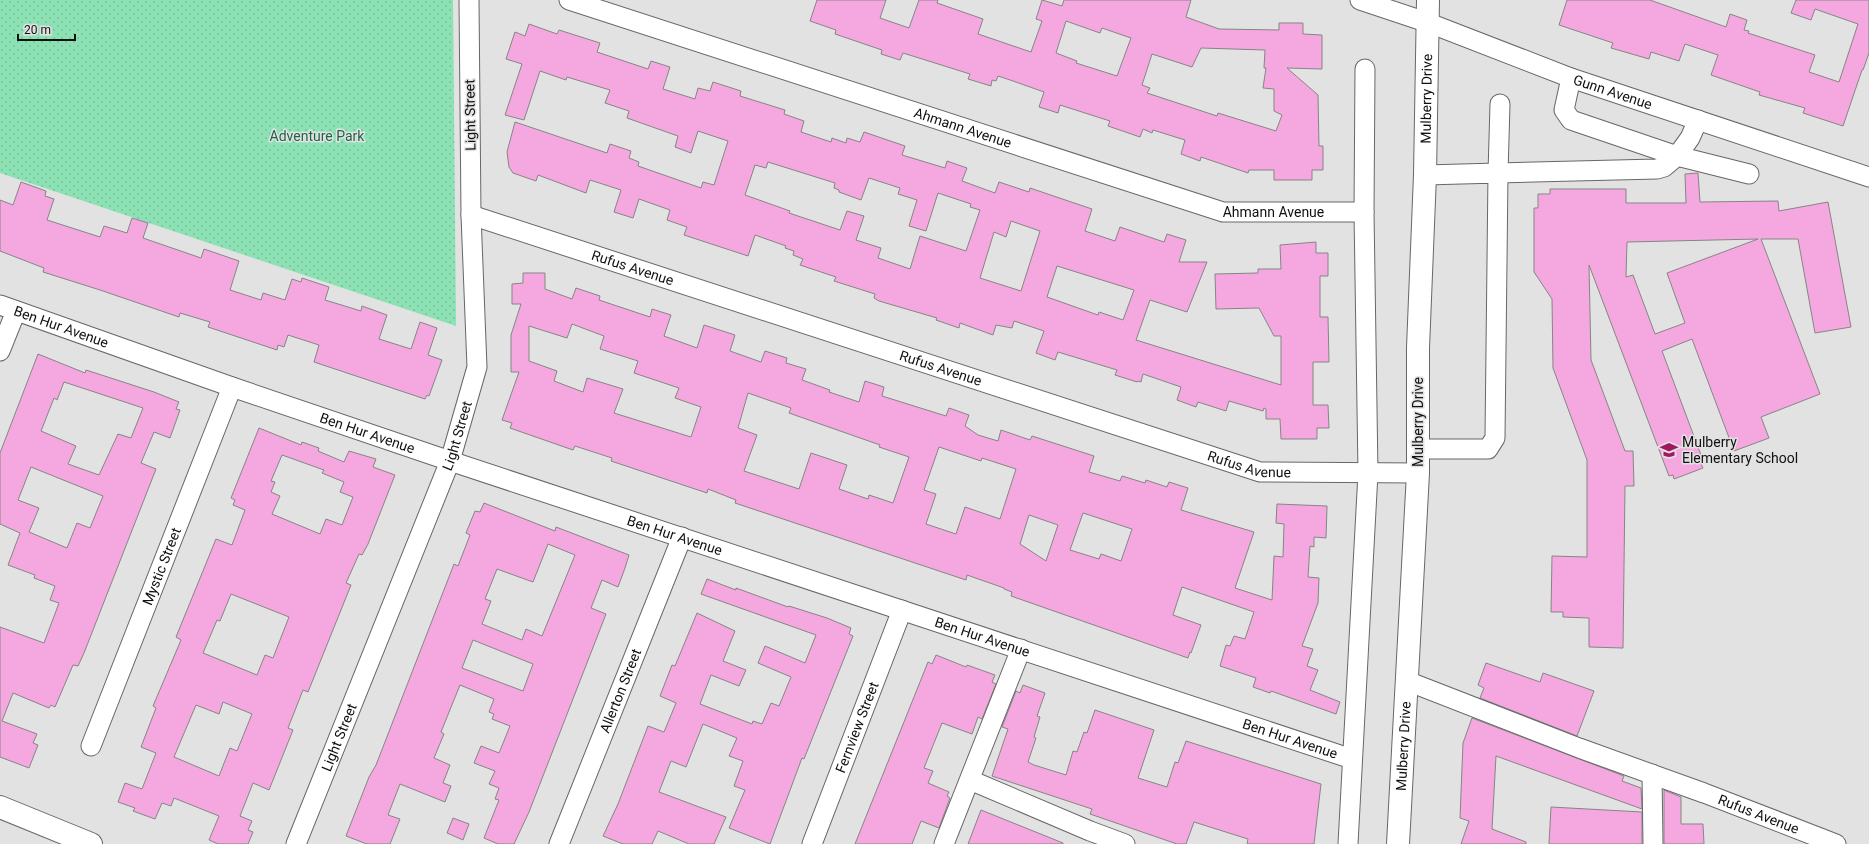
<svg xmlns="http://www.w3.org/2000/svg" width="1869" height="844" font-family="Roboto,sans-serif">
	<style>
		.park { fill: url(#park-dots) }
		.building { fill: #f5a8e0; stroke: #868585; fill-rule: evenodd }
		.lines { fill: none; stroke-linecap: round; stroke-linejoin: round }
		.minor-casing { stroke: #676768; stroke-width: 21 }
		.major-casing { stroke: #676768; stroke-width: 24 }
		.minor { stroke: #fff; stroke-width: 19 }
		.major { stroke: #fff; stroke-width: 22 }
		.labels { text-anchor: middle; stroke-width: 3; stroke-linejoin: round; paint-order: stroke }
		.street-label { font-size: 14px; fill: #101011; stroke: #e2e2e3 }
		.park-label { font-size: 14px; fill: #1f6545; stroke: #e2e2e3 }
		.poi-label { font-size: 14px; fill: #101011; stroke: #e2e2e3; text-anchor: start }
	</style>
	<defs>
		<pattern id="park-dots" width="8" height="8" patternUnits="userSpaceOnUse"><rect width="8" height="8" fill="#8ce2b4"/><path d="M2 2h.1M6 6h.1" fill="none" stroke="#78c19a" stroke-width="1.8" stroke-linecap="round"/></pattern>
	</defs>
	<rect width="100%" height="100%" fill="#e2e2e3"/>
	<polygon class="park" points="0,0 453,0 456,326 0,173"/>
	<g class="building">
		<path d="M817,0H886L880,18L909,28L919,0H938L937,3L983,19L978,34L1031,52L1042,21L1036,19L1042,0L1062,6L1064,0H1191L1186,17L1219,29L1279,30V23H1303V34L1322,35V69L1287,68L1318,95L1319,146H1323V170H1312V180H1274V170H1249L1248,173L1201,157L1200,161L1181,154L1185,140L1153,130L1152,133L1143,129L1140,137L1108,126L1110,121L1060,105L1058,113L1039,107L1044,92L1013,81L998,76L996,81L992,80L991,86L968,79L970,74L903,53L900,60L881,54L882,50L835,34L836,30L810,21ZM1066,21L1100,33L1102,28L1131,38L1117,76L1076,63L1077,61L1056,53ZM1201,48L1265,50L1264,68H1266L1263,88L1274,89V111L1282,115L1276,131L1218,113L1217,116L1147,93L1150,88L1142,85L1152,54L1192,67Z"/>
		<polygon points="1567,0 1650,0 1726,27 1730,14 1747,20 1744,30 1749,31 1748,33 1815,55 1809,72 1839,82 1858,24 1815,9 1811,20 1791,13 1796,0 1869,0 1869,53 1863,70 1862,70 1843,126 1803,113 1805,108 1759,95 1760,92 1711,75 1718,55 1685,44 1679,61 1651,52 1649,59 1611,48 1613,43 1559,25"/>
		<path d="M529,24L557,34L559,30L600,43L597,52L648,69L651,61L670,67L663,89L695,99L698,88L710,91L713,82L741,91L740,96L785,110L784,114L804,121L801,132L831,142L832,138L846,143L847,138L860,142L864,132L905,146L902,155L945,168L947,161L967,168L962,181L995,193L999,182L1029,192L1030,188L1092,209L1085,231L1115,241L1120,227L1164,242L1167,234L1186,240L1179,262H1207L1187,312L1150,300L1136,340L1281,385V336H1274L1259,308L1216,309L1215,274L1258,273V269H1281L1280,245L1316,242V253H1328V276H1320V317H1328L1329,362H1313V405H1328L1329,428H1317V439H1281L1280,419H1266V409L1264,408L1263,411L1229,401L1226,411L1198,402L1196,407L1177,400L1181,387L1143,374L1141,382L1138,381L1137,382L1115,375L1117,370L1058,352L1055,360L1036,353L1044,331L1014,321L1012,328L996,325L993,335L960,323L959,328L936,320L937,318L879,301L874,298L875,294L834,281L836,277L800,265L803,259L793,255L794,251L785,248L786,246L755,235L748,256L684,235L687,227L667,220L670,210L639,199L633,218L614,212L621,190L590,180L586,193L538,175L536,181L513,173L509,167L507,152L515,122L607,153L610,144L631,151L629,158L639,162L638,166L701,188L703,182L714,185L728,141L698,131L691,153L675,147L678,136L627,118L629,111L605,103L610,90L567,77L566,80L540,71L524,120L505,115L522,64L506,59L515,32L525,36ZM768,162L835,183L834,188L839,190V192L861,200L869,178L900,188L898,194L917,200L909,226L926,231L938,193L971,204L970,207L980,210L966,251L920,236L910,269L878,258L881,248L856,240L864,216L847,211L840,230L789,213L790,211L745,195L755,165L766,168ZM1011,221L1040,231L1021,291L980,278L994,232L1006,237ZM1057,266L1134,290L1123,320L1099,312L1098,315L1047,297Z"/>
		<path d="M1698,173L1700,202L1778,201L1779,211L1828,202L1851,327L1815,333L1798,239H1761L1820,394L1761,417L1769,438L1734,451L1692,339L1662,351L1704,463L1701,464L1703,468L1674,479L1673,475L1669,476L1589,265L1591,360L1625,451H1633L1634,486H1625L1623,648L1589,647V618L1563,617V612H1551L1552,556L1587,557V460L1553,368L1552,299L1534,272V208H1538V194H1550V189H1626V203H1686L1685,174ZM1758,239L1667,273L1685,323L1655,334L1633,275L1626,277L1627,242Z"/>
		<polygon points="21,182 46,191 45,196 54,199 47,220 100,237 104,226 127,233 132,218 148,223 143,238 201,258 204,249 239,261 230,290 261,300 263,293 285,300 292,279 301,282 302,278 329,287 325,300 361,311 362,306 387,315 379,339 411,349 420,322 437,328 428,355 442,360 429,396 427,395 425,399 314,362 319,345 288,335 284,347 278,345 277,350 208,327 210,322 180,313 179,317 100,290 43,272 44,268 0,251 0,200 13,205"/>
		<path d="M523,273H545V289L572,299L576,288L600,296L599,300L650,317L652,309L671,315L664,336L697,348L704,325L735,335L730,351L761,362L765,351L787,358L786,363L806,369L802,380L830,390L829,392L859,402L865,381L884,387L882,396L946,416L949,408L969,415L965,426L978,435L998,441L1001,430L1030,440L1032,436L1094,456L1089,472L1120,481L1122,476L1145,483L1146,480L1167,487L1169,482L1188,488L1181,510L1254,532L1235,588L1272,600L1274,556L1283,557L1284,524L1276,523L1277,504L1327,506L1326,538L1314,537V547L1310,546L1308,577L1319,578L1318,603L1302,646L1313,649L1307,666L1318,670L1310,690L1340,702L1336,714L1271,691L1270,693L1253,687L1256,678L1220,666L1226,645L1230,646L1234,636L1245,639L1254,612L1182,587L1173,615L1201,625L1191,653L1190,652L1188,658L1011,596L1012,592L1004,589V588L967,575L966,580L735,503L736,500L708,489L707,493L611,461L612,458L575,446L573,450L510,428L512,423L502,420L519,372H511V335L521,304H512V284L523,283ZM572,324L604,336L600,349L638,361L634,373L679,388L675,398L701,407L691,437L614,413L623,389L587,378L583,392L554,381L557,371L529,361V326L567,338ZM748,393L791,408L789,413L880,445L879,447L909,457L893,503L869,495L868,499L839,489L847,465L811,453L799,489L744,471L757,435L738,428ZM939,447L981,461L982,458L1016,469L1000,519L965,507L956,534L926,524L936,494L924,490ZM1083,513L1132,529L1121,561L1101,554L1099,559L1070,550ZM1029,515L1058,525L1046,561L1020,544Z"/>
		<path d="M38,354L85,373L86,370L154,392L179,402L176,409L180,410L170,438L154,432L141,463L156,469L84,653L78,666L73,665L55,707L51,705L49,708L13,693L2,721L37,734L33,743L38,745L29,768L0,757V627L44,643L59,603L50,600L55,586L34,578L35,575L8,565L20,533L0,524V453ZM64,382L143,408L131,438L118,434L99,475L68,464L76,446L41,431L54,398L57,400ZM31,467L103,496L90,528L77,523L67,548L29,532L39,508L18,500Z"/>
		<path d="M259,428L301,445L302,442L319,448L318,451L344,462L349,451L376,459L373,467L395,475L368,544L362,555L359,554L346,583L351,585L308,692L303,690L288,728L293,730L269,790L253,783L240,816L252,821L248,830L253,832L248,844H218L209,840L219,816L174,798L171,806L162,803L155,819L133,811L135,808L118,802L125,783L142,789L156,753L141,747L156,708L153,706L181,640L176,637L216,539L232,545L245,510L233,505L235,500L231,498ZM282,455L324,470L322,473L344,482L340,492L353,497L342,525L326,519L320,534L272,514L280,496L271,492L275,482L271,481ZM231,594L289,617L273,658L265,655L257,675L203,653L217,620L220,621ZM223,702L252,714L237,751L230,748L219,776L174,757L196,705L219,714Z"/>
		<path d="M484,503L555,531L556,527L629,555L625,568L618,587L602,580L591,608L606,614L529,812L514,844H498L484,838L499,800L495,799L499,788L489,784L495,771L474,763L481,746L499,753L510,726L492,719L494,714L489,712L494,699L460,685L441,732L444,734L434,758L450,765L443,783L451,786L445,802L400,784L388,815L400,819L390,844H367L346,836L369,777L376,765L454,564L458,566L470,535L466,533L475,511L480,512ZM548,544L575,555L542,636L526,629L522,640L482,624L491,601L485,599L497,569L533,582ZM473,640L533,664L523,691L462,668Z"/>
		<polygon points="707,579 736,590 736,588 788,607 789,606 827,618 851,628 849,634 853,636 804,759 802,758 770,844 729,828 745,790 734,786 743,761 729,756 737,738 703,724 686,767 671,761 659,792 726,817 714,844 689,844 658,831 652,844 623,844 603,836 618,804 648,726 664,732 676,703 660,696 672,665 675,666 697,613 735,631 723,661 746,670 739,686 711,675 700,704 752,724 753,721 762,724 771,703 779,706 791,677 758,663 765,646 805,663 816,635 701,594"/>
		<polygon points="936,655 966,667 967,665 995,675 992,682 996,684 982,719 978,717 972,734 942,723 924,768 933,771 928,783 949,792 947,796 950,798 939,828 921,821 912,844 855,844 928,662 932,664"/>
		<polygon points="1486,663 1540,682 1543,673 1594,691 1577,736 1480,698 1484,688 1478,685"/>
		<polygon points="1023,685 1045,693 1037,716 1040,717 1034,737 1036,738 1028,762 1034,765 1066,775 1073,751 1077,752 1084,732 1087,733 1095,710 1154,730 1138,778 1167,787 1175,762 1178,763 1186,741 1321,784 1314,844 1247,844 1248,839 1194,822 1186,844 1177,844 1090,814 1092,809 992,776 1008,729 1002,727 1016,691 1020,693"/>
		<polygon points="1472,718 1624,776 1622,781 1641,788 1642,809 1496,756 1492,829 1526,842 1526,844 1461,844 1469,821 1460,818 1463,743"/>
		<polygon points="1664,790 1681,797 1681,824 1703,824 1704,844 1664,844"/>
		<polygon points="1551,807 1642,812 1642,844 1549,844"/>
		<polygon points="981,810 1063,843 1063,844 968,844"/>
		<polygon points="453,818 469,824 463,840 447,833"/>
	</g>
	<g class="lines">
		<g class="minor-casing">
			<g id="minor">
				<path id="s1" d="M569,0L1223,212H1364"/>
				<path id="s2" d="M1360,0L1429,23L1571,78L1869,177"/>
				<polyline points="1571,78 1564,110 1571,120 1677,156 1690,138 1698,120"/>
				<polyline points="1500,104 1498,173 1657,169 1664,167 1677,156 1749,174"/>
				<path id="s3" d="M471,215L1260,472L1418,473"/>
				<path id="s4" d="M0,305L232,387L450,461L1352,759"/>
				<polyline points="0,351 16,311"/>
				<polyline points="1418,449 1488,449 1495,438 1498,173 1425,175"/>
				<path id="s5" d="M1407,681L1579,748L1704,793L1836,844"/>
				<path id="s6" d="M91,746L232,387"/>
				<polyline points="1652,774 1653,844"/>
				<polyline points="970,780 1090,831 1125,844"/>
				<path id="s7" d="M296,844L450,461L477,367L471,215L469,0"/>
				<path id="s8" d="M559,844L682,537"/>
				<path id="s9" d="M812,844L902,610"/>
				<polyline points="944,844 1021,649"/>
				<polyline points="1348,844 1368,473 1364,212 1365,69"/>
			</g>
		</g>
		<g class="major-casing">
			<g id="major">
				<polyline points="0,807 91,844"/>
				<path id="s10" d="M1398,844L1418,473V348L1425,175L1428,0"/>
			</g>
		</g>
		<use href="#minor" class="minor"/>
		<use href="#major" class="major"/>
	</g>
	<defs>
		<g id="school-bare" transform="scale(1.38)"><path d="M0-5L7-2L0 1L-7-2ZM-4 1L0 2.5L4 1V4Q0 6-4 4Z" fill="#a11762" stroke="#e2e2e3" stroke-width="2.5" paint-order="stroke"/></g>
	</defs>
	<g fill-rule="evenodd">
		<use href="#school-bare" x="1669" y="450"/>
	</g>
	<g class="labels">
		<g class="street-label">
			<text dy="5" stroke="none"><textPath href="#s2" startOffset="269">Gunn Avenue</textPath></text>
			<text dy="5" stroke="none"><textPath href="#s10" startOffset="746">Mulberry Drive</textPath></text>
			<text transform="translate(470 115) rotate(-91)" y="5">Light Street</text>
			<text dy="5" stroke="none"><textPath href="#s1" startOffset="414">Ahmann Avenue</textPath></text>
			<text dy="5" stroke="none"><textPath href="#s1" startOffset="738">Ahmann Avenue</textPath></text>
			<text dy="5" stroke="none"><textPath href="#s3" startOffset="170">Rufus Avenue</textPath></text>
			<text dy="5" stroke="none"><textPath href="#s4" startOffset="65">Ben Hur Avenue</textPath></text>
			<text dy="5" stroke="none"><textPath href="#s3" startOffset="494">Rufus Avenue</textPath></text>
			<text transform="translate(1418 422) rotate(-90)" y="5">Mulberry Drive</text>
			<text dy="5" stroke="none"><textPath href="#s4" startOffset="389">Ben Hur Avenue</textPath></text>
			<text dy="5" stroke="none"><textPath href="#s7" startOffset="439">Light Street</textPath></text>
			<text dy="5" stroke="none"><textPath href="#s3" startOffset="818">Rufus Avenue</textPath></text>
			<text dy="5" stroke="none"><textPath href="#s4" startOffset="713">Ben Hur Avenue</textPath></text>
			<text dy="5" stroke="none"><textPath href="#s6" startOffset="193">Mystic Street</textPath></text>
			<text dy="5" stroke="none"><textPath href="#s4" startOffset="1037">Ben Hur Avenue</textPath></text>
			<text dy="5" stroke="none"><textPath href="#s8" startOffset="165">Allerton Street</textPath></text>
			<text dy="5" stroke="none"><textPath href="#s9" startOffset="125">Fernview Street</textPath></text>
			<text dy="5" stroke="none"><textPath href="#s7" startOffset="115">Light Street</textPath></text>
			<text dy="5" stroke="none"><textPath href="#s4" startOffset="1361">Ben Hur Avenue</textPath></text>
			<text dy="5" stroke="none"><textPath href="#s10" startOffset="98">Mulberry Drive</textPath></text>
			<text dy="5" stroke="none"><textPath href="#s5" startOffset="376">Rufus Avenue</textPath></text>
		</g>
		<g class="park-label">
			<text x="317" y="141">Adventure Park</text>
		</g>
		<g class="poi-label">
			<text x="1682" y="447">Mulberry<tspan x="1682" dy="16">Elementary School</tspan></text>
		</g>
	</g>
	<path d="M18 34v6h57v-6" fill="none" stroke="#101011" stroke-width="2"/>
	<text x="24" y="34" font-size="12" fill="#101011" stroke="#e2e2e3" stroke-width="3" paint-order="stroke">20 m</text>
</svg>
